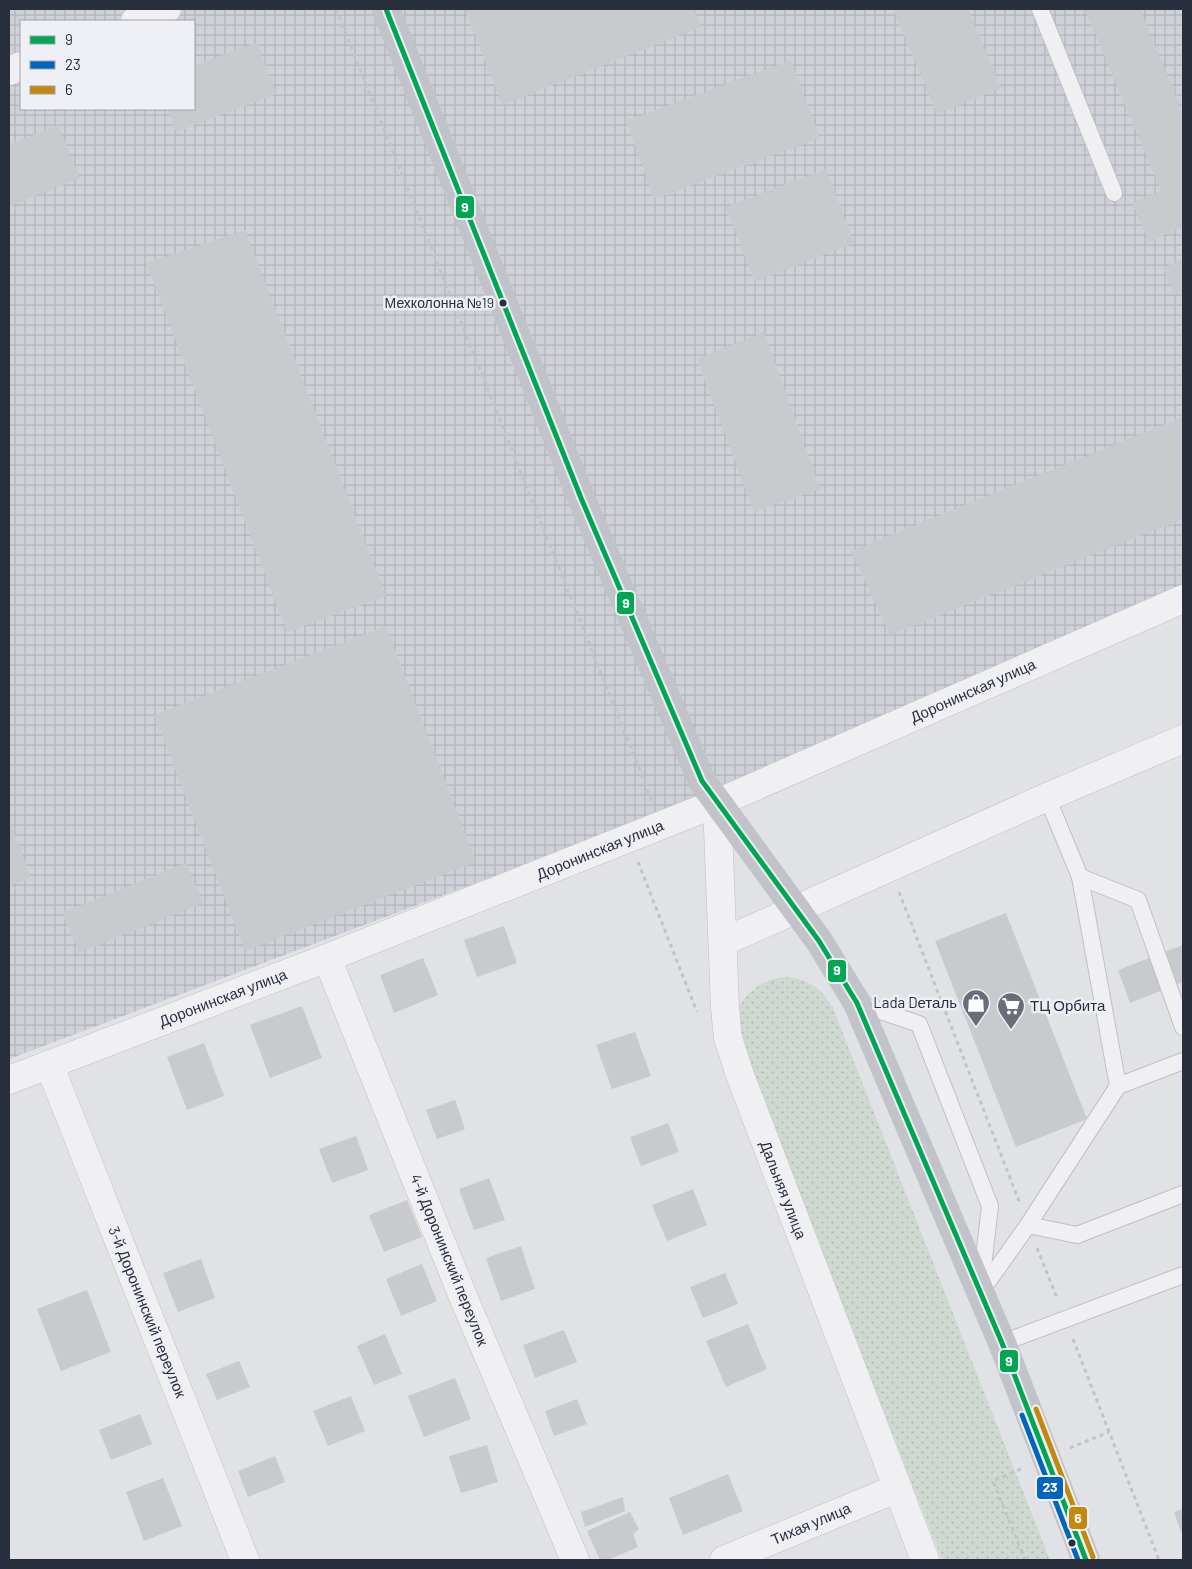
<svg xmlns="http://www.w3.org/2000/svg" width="1192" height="1569" font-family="Barlow,sans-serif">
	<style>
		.industrial { fill: url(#industrial-grid); fill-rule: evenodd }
		.grass { fill: url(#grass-dots) }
		.building { fill: #c9cacd }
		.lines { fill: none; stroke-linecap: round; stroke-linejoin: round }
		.lane-casing { stroke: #bfc0c3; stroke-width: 18 }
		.street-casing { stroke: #bfc0c3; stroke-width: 29 }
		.path { stroke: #c2c3c9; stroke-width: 3; stroke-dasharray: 4 4; stroke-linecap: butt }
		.lane { stroke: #f0f0f2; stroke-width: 16 }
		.street { stroke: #f0f0f2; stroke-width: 28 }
		.secondary { stroke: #c2c3c8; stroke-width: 28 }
		.bus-1-casing { stroke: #eef0f5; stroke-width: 9 }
		.bus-2-casing { stroke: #eef0f5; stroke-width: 9 }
		.bus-3-casing { stroke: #eef0f5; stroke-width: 9 }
		.bus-1 { stroke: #00a651; stroke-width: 5 }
		.bus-2 { stroke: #0065bd; stroke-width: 5 }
		.bus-3 { stroke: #c4880f; stroke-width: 5 }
		.bus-dot { fill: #292e3d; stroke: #eef0f5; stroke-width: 2 }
		.labels { text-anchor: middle; stroke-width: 5; stroke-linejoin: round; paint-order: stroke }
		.bus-label { font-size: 14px; fill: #292e3d; stroke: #eef0f5; text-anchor: end }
		.street-label { font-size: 15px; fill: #292e3d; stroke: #eef0f5 }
		.poi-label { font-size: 15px; fill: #292e3d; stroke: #eef0f5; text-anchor: end }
		.line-badge { stroke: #eef0f5; stroke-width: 2 }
		.badge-label { font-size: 14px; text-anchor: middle; font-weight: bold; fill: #fff }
	</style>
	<defs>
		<pattern id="industrial-grid" width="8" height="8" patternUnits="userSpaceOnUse" patternTransform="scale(1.25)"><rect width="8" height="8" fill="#cfd1d8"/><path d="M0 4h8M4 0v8" fill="none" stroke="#b2b4ba"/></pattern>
		<pattern id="grass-dots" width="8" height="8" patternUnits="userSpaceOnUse" patternTransform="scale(1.25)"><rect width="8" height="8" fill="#d0d9d1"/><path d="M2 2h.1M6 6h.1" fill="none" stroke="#b3bbb4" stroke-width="1.8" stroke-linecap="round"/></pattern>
	</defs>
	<rect width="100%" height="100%" fill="#e1e2e5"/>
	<path class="industrial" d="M9,9H1183V584L637,822L9,1059ZM21,21H194V109H21Z"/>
	<path class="grass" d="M786,977C808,979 822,988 833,1008L1050,1560H942L740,1044C739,1037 736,1028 737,1021C738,994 762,979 786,977Z"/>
	<g class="building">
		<polygon points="465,9 694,9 701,27 502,105"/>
		<polygon points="893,9 968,9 1001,88 937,114"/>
		<polygon points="1085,9 1140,9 1183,113 1183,227 1149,242 1132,203 1161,191"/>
		<polygon points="257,42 276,94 176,132 167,109 194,109 194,66"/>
		<polygon points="791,60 820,138 654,199 626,121"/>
		<polygon points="58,125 80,178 9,207 9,145"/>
		<polygon points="826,169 854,243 755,282 726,207"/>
		<polygon points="245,230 386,596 287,632 146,263"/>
		<polygon points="1183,259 1183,291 1174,295 1163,268"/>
		<polygon points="764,332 820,489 754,512 697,359"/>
		<polygon points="1183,417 1183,519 890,635 851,551"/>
		<polygon points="386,626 476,862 245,951 154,715"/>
		<polygon points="9,819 31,878 9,886"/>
		<polygon points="186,863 203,903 79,953 62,913"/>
		<polygon points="1006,913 1087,1119 1016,1147 935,941"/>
		<polygon points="504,926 517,963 477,977 464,940"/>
		<polygon points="1183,945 1183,982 1130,1003 1118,970"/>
		<polygon points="423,958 438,995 394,1013 380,975"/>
		<polygon points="302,1006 322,1058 270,1078 250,1025"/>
		<polygon points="635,1032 651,1076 612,1089 596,1045"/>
		<polygon points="204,1043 224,1096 187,1110 167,1057"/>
		<polygon points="455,1100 465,1129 437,1139 426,1110"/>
		<polygon points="668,1123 679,1152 641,1166 630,1137"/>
		<polygon points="356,1136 368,1170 332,1183 319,1149"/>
		<polygon points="489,1178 505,1220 474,1230 459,1189"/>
		<polygon points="693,1189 707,1225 667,1241 652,1205"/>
		<polygon points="407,1200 422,1237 384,1252 369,1215"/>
		<polygon points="521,1246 535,1289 501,1301 486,1258"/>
		<polygon points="201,1259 215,1298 178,1312 163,1273"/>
		<polygon points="422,1264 437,1301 401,1316 386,1279"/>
		<polygon points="725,1273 738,1304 703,1318 690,1287"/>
		<polygon points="87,1290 111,1352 61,1371 37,1309"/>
		<polygon points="748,1324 767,1369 726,1387 706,1341"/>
		<polygon points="564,1330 577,1362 535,1378 523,1345"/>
		<polygon points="385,1334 402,1374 374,1385 357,1346"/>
		<polygon points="239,1361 250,1387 217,1400 206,1374"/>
		<polygon points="455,1378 471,1419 424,1437 408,1396"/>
		<polygon points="351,1396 365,1431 328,1446 313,1411"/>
		<polygon points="577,1399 587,1424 554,1436 545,1411"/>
		<polygon points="140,1414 152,1444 111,1460 99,1430"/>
		<polygon points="487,1445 498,1482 461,1493 449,1456"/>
		<polygon points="275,1456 285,1482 248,1497 238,1471"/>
		<polygon points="728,1474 743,1511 683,1535 669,1498"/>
		<polygon points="163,1478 182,1526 144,1541 126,1492"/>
		<polygon points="623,1497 625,1511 585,1527 581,1512"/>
		<polygon points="1183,1509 1183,1537 1174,1512"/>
		<polygon points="630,1512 639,1529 633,1534 638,1547 608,1560 600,1560 587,1531"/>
	</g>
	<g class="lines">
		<g class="lane-casing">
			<g id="lane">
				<polyline points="1040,9 1114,193"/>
				<polyline points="1047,797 1080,877 1138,900 1183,1027"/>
				<polyline points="1080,877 1118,1086"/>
				<polyline points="857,1003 919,1024 990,1206 981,1284"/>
				<polyline points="1028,1225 1077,1235 1183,1194"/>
				<polyline points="982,1290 1028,1225 1118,1086 1183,1061"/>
				<polyline points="1002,1343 1183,1275"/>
			</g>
		</g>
		<g class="street-casing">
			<g id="street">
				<polyline points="135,21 167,9"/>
				<polyline points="9,71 21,66"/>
				<polyline points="717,803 725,1008 728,1038 740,1075 925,1560"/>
				<polyline points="723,942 1047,797 1183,739"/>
				<polyline points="327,958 462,1294 575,1560"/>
				<polyline points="49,1064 245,1560"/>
				<polyline points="9,1080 327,958 717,803 1183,599"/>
				<polyline points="724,1560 898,1488"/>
			</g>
		</g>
		<g class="path">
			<polyline points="336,9 652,801"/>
			<polyline points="638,862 697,1012"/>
			<polyline points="899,892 1019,1201"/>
			<polyline points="1037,1248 1057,1298"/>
			<polyline points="1073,1339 1159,1560"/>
			<polyline points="1070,1448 1109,1432"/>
			<polyline points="1021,1469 993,1481 1025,1560"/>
		</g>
		<use href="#lane" class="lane"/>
		<use href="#street" class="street"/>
		<polyline class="secondary" points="386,9 581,498 702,781 819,941 857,1003 1002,1343 1086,1560"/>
		<g class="bus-1-casing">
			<polyline id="bus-1" points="386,9 581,498 702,781 819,941 857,1003 1002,1343 1086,1560"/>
		</g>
		<g class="bus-2-casing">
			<polyline id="bus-2" points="1022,1415 1078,1560"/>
		</g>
		<g class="bus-3-casing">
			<polyline id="bus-3" points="1036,1409 1093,1557"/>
		</g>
		<use href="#bus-1" class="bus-1"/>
		<use href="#bus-2" class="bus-2"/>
		<use href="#bus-3" class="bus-3"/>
	</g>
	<defs>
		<g id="shop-pin" transform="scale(1.4375)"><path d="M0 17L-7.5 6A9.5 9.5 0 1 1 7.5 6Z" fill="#696d78" stroke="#eef0f5"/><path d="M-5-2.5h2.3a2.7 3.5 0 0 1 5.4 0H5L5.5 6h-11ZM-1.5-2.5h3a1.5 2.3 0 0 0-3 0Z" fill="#fff"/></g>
		<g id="supermarket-pin" transform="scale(1.4375)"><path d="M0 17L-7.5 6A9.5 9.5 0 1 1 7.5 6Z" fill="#696d78" stroke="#eef0f5"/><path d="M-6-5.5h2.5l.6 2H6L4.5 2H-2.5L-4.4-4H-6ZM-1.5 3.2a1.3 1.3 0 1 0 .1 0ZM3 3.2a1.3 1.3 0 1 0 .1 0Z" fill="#fff"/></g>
	</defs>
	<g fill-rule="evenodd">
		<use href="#shop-pin" x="976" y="1003"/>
		<use href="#supermarket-pin" x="1011" y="1006"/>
	</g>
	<g class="bus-dot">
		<circle cx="503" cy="303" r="4.5"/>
		<circle cx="1072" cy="1543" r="4.5"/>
	</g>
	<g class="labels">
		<g class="bus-label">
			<text x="494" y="308">Мехколонна №19</text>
		</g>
		<g class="street-label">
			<text transform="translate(973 691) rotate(-24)" y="5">Доронинская улица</text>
			<text transform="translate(600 850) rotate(-22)" y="5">Доронинская улица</text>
			<text transform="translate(223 998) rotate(-21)" y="5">Доронинская улица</text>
			<text transform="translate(783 1190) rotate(69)" y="5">Дальняя улица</text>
			<text transform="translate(449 1260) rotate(68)" y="5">4-й Доронинский переулок</text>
			<text transform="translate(147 1312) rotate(68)" y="5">3-й Доронинский переулок</text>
			<text transform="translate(811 1524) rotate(-23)" y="5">Тихая улица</text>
		</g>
		<g class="poi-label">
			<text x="957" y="1008">Lada Dеталь</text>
			<text x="1030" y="1011" text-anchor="start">ТЦ Орбита</text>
		</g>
	</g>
	<g class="line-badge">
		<rect x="455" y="195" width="20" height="24" rx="5" fill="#00a651"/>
		<rect x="616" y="591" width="19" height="24" rx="5" fill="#00a651"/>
		<rect x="827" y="959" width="20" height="24" rx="5" fill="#00a651"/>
		<rect x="999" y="1349" width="20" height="24" rx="5" fill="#00a651"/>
		<rect x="1036" y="1476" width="28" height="24" rx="5" fill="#0065bd"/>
		<rect x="1068" y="1506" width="20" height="24" rx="5" fill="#c4880f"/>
	</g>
	<g class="badge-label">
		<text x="465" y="212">9</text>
		<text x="626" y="608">9</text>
		<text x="837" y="975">9</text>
		<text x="1009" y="1366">9</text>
		<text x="1050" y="1492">23</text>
		<text x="1078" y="1523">6</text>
	</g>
	<rect width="1192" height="1569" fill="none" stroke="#292e3d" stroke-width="20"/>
	<rect x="20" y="20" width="175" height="90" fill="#eef0f5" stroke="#9fa2ab"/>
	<rect x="30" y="36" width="25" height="8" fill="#00a651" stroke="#9fa2ab"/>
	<text x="65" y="45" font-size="15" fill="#292e3d">9</text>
	<rect x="30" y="61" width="25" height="8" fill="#0065bd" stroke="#9fa2ab"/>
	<text x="65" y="70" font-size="15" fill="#292e3d">23</text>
	<rect x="30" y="86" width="25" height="8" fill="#c4880f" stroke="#9fa2ab"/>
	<text x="65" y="95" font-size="15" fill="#292e3d">6</text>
</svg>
